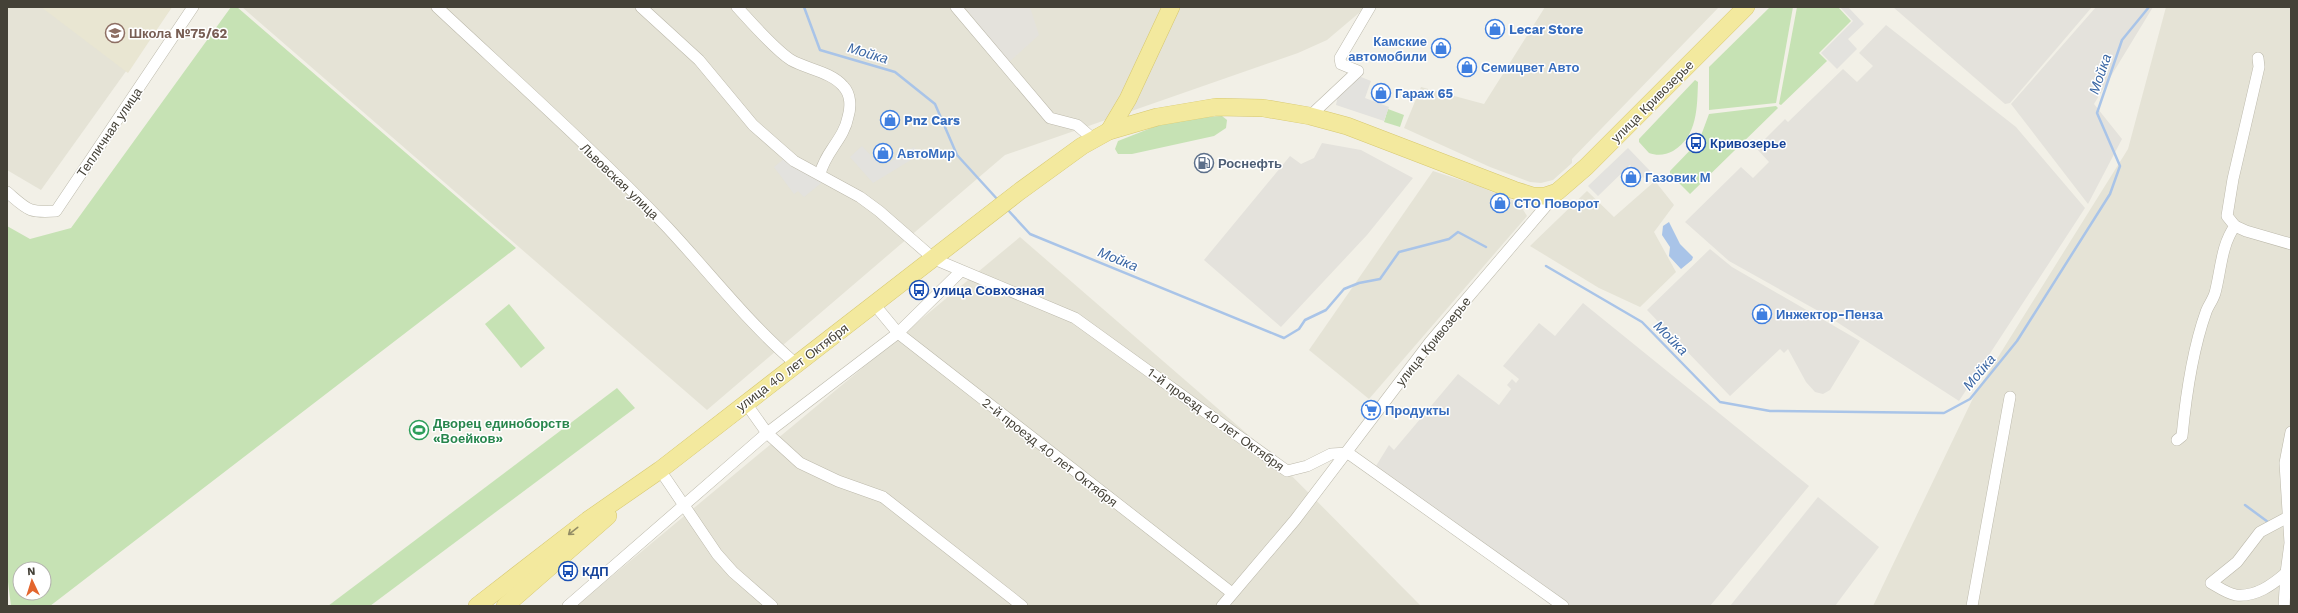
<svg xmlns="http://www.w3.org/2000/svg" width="2298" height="613" font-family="'Work Sans',sans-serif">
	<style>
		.residential { fill: #e5e3d6 }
		.industrial { fill: #e4e2dc }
		.education { fill: #e9e6d2 }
		.green { fill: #c6e2b4; fill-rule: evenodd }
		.parking { fill: #e3e2de }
		.water { fill: #a9c4e8 }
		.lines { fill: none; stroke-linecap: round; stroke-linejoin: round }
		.stream { stroke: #a9c4e8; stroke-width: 2.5 }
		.street-casing { stroke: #bcb9ab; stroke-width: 12 }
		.primary-casing { stroke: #d7c870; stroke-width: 18 }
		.street { stroke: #fff; stroke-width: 11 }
		.primary { stroke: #f3e99e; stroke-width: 17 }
		.oneway { stroke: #938d65 }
		.labels { text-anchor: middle; stroke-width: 3; stroke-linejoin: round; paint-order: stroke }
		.shop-label { font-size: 13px; font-weight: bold; fill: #366cbe; stroke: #fff; text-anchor: start }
		.education-label { font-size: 13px; font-weight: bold; fill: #785e54; stroke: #fff; text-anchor: start }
		.street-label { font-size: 13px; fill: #444137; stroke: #fff }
		.transit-label { font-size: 13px; font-weight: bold; fill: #164399; stroke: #fff; text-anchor: start }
		.service-label { font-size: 13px; font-weight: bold; fill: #4e5e75; stroke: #fff; text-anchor: start }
		.leisure-label { font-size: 13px; font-weight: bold; fill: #27864d; stroke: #fff; text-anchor: start }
		.water-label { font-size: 14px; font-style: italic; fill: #3b67a4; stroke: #fff }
	</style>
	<rect width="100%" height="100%" fill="#f2f0e7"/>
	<g class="residential">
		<polygon points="7,7 172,7 41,190 7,170"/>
		<polygon points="242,7 1366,7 1327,40 1298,53 1005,155 707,410"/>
		<polygon points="1545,7 1719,7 1572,159 1572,163 1553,180 1541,183 1530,182 1490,167 1404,128 1421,87 1484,104"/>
		<polygon points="2166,7 2291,7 2291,606 1873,606 1975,394 2128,149"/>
		<polygon points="1433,171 1476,185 1519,203 1527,216 1369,399 1309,350"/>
		<polygon points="1655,181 1674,205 1654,232 1676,272 1640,307 1599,288 1530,246 1587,191 1614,217"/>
		<polygon points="1020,237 1268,452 1421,606 576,606"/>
	</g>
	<g class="industrial">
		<polygon points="965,7 1030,7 1039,35 1008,63"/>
		<polygon points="1893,7 2092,7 2010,103 2005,104"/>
		<polygon points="2096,7 2153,7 2094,104 2122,139 2088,204 2011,104"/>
		<polygon points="1886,25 2016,127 2085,208 1959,401 1829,317 1729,261 1685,222 1741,167 1753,178 1769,162 1756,148 1785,119 1788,122 1843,69 1857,82 1873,66 1859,53"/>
		<polygon points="1322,143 1361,150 1413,178 1367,235 1281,327 1204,260 1290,156 1301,164 1314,158"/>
		<polygon points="1710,249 1732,267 1860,341 1830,390 1823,394 1815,392 1806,382 1788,349 1784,353 1780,349 1730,396 1647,310"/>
		<polygon points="1583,303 1809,486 1710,606 1552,606 1371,474 1389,445 1394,450 1458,374 1499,405 1511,389 1507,385 1512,379 1516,383 1519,379 1503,366 1539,323 1555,336"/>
		<polygon points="1818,497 1879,547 1835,606 1730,606"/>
	</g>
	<polygon class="education" points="41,7 172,7 128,73"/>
	<g class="green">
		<path d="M231,7H237L516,248L50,606H11L7,574V226L30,239L71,228ZM20,569H44V593H20Z"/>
		<polygon points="1770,7 1793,7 1776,103 1709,110 1709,67"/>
		<polygon points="1797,7 1838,7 1851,21 1819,53 1827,61 1781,105 1779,104"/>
		<path d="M1695,80L1698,82C1697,107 1698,136 1673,151C1666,155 1657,156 1649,153L1639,142V139Z"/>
		<polygon points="1776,106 1778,108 1690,194 1670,174 1670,171 1699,141 1709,114"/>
		<polygon points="1388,109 1404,115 1400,127 1384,122"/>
		<polygon points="1222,116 1227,120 1226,128 1214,136 1132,154 1118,154 1115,149 1118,141 1174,119"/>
		<polygon points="509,304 545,348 521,368 485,324"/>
		<polygon points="617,388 635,408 370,606 328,606"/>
	</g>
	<g class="parking">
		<polygon points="1840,7 1848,7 1864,24 1848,39 1857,49 1837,69 1821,53 1853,21"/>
		<polygon points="1361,77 1371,81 1365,98 1389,107 1384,121 1336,105 1338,95 1356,78"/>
		<polygon points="862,146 882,167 914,147 919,155 873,183 850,157"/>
		<polygon points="1628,148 1651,172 1644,178 1630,165 1598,196 1588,186"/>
		<polygon points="785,158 825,180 804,197 798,191 794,194 774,167"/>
	</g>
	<polygon class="water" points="1669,222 1680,244 1693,257 1692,260 1681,269 1669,256 1670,247 1662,235 1663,226"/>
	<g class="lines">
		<g class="stream">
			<polyline points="804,7 820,50 895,72 935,104 957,155 998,200"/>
			<polyline points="1007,209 1030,234 1284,338 1299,329 1305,320 1326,310 1344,289 1359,283 1380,279 1399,252 1449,239 1458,232 1486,247"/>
			<polyline points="1546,266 1642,322 1720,402 1770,411 1944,413 1970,399 2017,341 2110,194 2120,166 2097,113 2122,40 2149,7"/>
			<polyline points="2245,505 2268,522"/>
		</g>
		<g class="street-casing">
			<g id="street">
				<path d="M437,7C514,79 594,150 667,227C709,272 748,323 795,363"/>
				<polyline points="641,7 699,60 753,125 794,161 860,197 879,211 934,259 1075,318 1287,471 1307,466 1331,454 1348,453 1563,606"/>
				<path d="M737,7C751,22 774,49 791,60C807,69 831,72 843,86C851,94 851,107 848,117C844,139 825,152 820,174"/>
				<polyline points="956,7 1050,118 1077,125 1093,139"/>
				<polyline points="1310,116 1358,71 1341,64 1340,58 1370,7"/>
				<path d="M7,192C28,210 28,213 56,211L193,7"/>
				<polyline points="2235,226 2246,231 2291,244"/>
				<polyline points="874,304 898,333 1232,593"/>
				<polyline points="745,402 767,433 800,463 838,481 883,497 1022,606"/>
				<path d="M2177,440L2182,436C2186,395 2192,351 2206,312C2208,306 2213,300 2215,293C2221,271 2221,245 2235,226L2227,216L2233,179L2259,67L2258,58"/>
				<polyline points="660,470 717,554 733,572 772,606"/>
				<path d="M2286,573C2272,585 2256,597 2236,595C2228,594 2218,587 2211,583L2237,562L2260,532L2288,517"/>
				<polyline points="568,606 767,433 898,333 960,272"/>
				<polyline points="1222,606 1295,520 1430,342 1557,193"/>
				<polyline points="1972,606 2010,397"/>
				<polyline points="2284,606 2286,573 2290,543 2285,463 2291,432"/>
			</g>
		</g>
		<g class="primary-casing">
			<g id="primary">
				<polyline points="1109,131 1128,99 1171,7"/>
				<polyline points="477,606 588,520 660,470 1020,191 1082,146 1109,131 1157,117 1216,107 1263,108 1310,116 1347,126 1514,190 1533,196 1545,196 1557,192 1586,167 1746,7"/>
				<polyline points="505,606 608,516"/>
			</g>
		</g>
		<use href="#street" class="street"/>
		<use href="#primary" class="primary"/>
	</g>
	<defs><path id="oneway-shaft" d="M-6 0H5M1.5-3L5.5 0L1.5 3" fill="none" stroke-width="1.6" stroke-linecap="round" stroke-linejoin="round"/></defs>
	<use class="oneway" href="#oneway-shaft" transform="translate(573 531) rotate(142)"/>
	<defs>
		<g id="shop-ring" transform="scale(1)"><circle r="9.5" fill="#fff" stroke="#3f7fe0" stroke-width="1.5"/><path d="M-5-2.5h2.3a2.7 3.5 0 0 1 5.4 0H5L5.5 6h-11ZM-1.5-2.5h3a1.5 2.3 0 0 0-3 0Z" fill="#3f7fe0"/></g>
		<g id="school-ring" transform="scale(1)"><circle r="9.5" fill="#fff" stroke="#8d6e63" stroke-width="1.5"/><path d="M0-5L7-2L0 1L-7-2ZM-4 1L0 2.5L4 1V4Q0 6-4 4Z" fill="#8d6e63"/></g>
		<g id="bus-ring" transform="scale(1)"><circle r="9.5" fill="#fff" stroke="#1a4fb4" stroke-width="1.5"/><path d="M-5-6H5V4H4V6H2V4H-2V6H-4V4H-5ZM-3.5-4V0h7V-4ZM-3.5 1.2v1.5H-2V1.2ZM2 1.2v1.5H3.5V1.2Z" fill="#1a4fb4"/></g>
		<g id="fuel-ring" transform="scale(1)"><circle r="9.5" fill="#fff" stroke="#5c6f8a" stroke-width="1.5"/><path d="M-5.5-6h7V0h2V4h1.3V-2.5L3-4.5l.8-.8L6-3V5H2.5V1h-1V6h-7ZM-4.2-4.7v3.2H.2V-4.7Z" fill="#5c6f8a"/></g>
		<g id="supermarket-ring" transform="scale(1)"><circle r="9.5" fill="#fff" stroke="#3f7fe0" stroke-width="1.5"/><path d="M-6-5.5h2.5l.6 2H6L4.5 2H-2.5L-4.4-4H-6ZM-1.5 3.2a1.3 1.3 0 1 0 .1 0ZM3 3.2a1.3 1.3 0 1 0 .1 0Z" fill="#3f7fe0"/></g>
		<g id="stadium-ring" transform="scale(1)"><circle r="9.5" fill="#fff" stroke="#2e9e5b" stroke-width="1.5"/><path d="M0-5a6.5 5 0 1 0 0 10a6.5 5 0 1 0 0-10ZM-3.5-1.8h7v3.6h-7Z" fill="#2e9e5b"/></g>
	</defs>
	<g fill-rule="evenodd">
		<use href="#shop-ring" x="1495" y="29"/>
		<use href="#school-ring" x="115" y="33"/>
		<use href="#shop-ring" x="1441" y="48"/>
		<use href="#shop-ring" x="1467" y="67"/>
		<use href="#shop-ring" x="1381" y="93"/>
		<use href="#shop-ring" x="890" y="120"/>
		<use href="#bus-ring" x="1696" y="143"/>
		<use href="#shop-ring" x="883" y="153"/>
		<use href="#fuel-ring" x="1204" y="163"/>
		<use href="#shop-ring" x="1631" y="177"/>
		<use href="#shop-ring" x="1500" y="203"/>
		<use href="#bus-ring" x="919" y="290"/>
		<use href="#shop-ring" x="1762" y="314"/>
		<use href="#supermarket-ring" x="1371" y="410"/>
		<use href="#stadium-ring" x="419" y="430"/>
		<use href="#bus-ring" x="568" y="571"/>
	</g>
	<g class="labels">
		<g class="shop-label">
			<text x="1509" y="34">Lecar Store</text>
			<text x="1427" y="46" text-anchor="end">Камские<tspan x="1427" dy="15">автомобили</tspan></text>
			<text x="1481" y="72">Семицвет Авто</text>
			<text x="1395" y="98">Гараж 65</text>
			<text x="904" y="125">Pnz Cars</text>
			<text x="897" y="158">АвтоМир</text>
			<text x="1645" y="182">Газовик М</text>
			<text x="1514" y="208">СТО Поворот</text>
			<text x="1776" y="319">Инжектор-Пенза</text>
			<text x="1385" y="415">Продукты</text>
		</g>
		<g class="education-label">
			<text x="129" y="38">Школа №75/62</text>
		</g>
		<g class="street-label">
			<text transform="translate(1652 101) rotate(-45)" y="5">улица Кривозерье</text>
			<text transform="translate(109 132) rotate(-56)" y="5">Тепличная улица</text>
			<text transform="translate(620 181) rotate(44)" y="5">Львовская улица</text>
			<text transform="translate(1433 341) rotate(-51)" y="5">улица Кривозерье</text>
			<text transform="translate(792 367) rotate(-37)" y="5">улица 40 лет Октября</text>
			<text transform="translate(1216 419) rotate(36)" y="5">1-й проезд 40 лет Октября</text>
			<text transform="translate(1050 452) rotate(38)" y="5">2-й проезд 40 лет Октября</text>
		</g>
		<g class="transit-label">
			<text x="1710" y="148">Кривозерье</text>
			<text x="933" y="295">улица Совхозная</text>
			<text x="582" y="576">КДП</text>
		</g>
		<g class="service-label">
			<text x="1218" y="168">Роснефть</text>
		</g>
		<g class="leisure-label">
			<text x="433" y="428">Дворец единоборств<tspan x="433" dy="15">«Воейков»</tspan></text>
		</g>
		<g class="water-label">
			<text transform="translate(868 53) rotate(17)" y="5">Мойка</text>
			<text transform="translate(2100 74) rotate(-71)" y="5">Мойка</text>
			<text transform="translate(1118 259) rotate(22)" y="5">Мойка</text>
			<text transform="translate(1671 338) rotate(45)" y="5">Мойка</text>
			<text transform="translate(1979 372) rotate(-50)" y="5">Мойка</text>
		</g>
	</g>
	<rect width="2298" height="613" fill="none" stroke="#444137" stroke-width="16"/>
	<g transform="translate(32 581) rotate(356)"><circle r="19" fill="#ffffff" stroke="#b4b3af"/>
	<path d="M0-3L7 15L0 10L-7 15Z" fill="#e3652d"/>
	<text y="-6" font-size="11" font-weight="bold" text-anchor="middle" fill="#444137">N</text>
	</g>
</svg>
